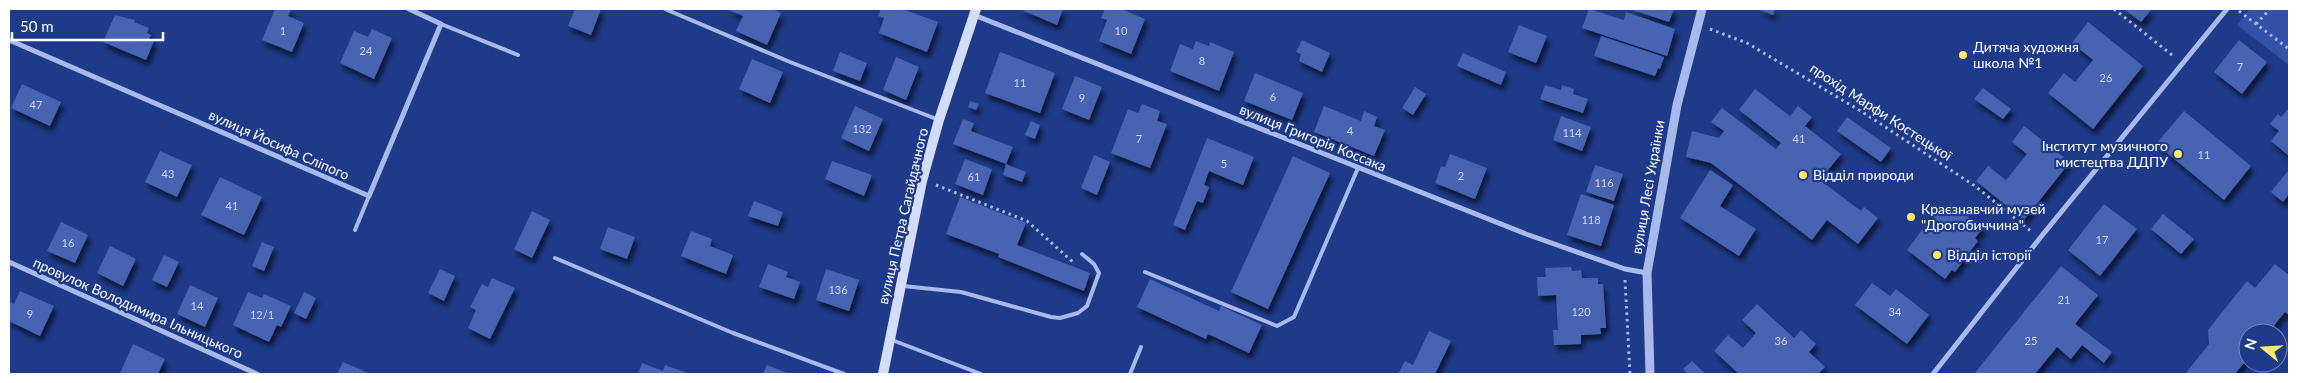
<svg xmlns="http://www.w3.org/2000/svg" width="2298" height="383" font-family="Lato,sans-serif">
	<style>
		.green { fill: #3152a6 }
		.building { fill: #4663b1; filter: url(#shadow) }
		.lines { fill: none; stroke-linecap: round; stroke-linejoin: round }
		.path { stroke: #a8baeb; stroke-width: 3; stroke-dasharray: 2.5 4; stroke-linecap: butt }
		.service { stroke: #a8baeb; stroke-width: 4 }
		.minor { stroke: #a8baeb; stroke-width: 5 }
		.tertiary { stroke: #a8baeb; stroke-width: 9 }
		.secondary { stroke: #d4ddf8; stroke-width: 10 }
		.poi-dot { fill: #fbea66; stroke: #1e3a89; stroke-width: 2 }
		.labels { text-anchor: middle; stroke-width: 4.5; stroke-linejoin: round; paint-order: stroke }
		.number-label { font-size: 11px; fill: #d1d8ec }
		.poi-label { font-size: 14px; fill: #fff; stroke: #1e3a89; text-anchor: start }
		.street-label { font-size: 14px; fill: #fff; stroke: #1e3a89 }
	</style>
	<defs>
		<filter id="shadow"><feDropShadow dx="3" dy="5.5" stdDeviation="2.5" flood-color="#0009"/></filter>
	</defs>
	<rect width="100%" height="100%" fill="#1e3a89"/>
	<polygon class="green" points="2250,9 2289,9 2289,65 2237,25"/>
	<g class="building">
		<polygon points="275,9 291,9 288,16 304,23 292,52 262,40"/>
		<polygon points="575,9 601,9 591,35 568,26"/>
		<polygon points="726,9 771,9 781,13 767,45 736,31 743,16"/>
		<polygon points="881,9 902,9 938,22 927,52 879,33 884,18 878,16"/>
		<polygon points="1019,9 1063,9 1057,25"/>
		<polygon points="1105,9 1121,9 1145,19 1131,54 1099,41 1107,20 1101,18"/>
		<polygon points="1589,9 1624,20 1626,12 1675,29 1667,56 1582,28"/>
		<polygon points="1629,9 1674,9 1669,22"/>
		<polygon points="1757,9 1775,9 1773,15"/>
		<polygon points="2124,9 2152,9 2141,22"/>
		<polygon points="115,15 135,20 134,22 149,28 147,33 151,35 149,39 154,41 146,60 103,42"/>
		<polygon points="2088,22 2143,66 2093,129 2048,93 2064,73 2075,82 2093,60 2072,43"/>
		<polygon points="1519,25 1547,36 1536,63 1508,52"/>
		<polygon points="372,29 392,38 374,79 340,63 354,31 368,37"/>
		<polygon points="1601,36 1664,57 1660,69 1658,68 1655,76 1594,56"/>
		<polygon points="1302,40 1330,53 1322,72 1299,61 1301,54 1296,52"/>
		<polygon points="2239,40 2267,62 2242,94 2214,72"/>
		<polygon points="1196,41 1209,46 1210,42 1234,52 1219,91 1170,71 1180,44 1193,49"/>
		<polygon points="840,52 867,63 860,81 833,71"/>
		<polygon points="1000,52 1055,73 1040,113 985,93"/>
		<polygon points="1463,53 1506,72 1501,85 1457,66"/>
		<polygon points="896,57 919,67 906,100 883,90"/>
		<polygon points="752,59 783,72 770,103 739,89"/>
		<polygon points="1255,73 1303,93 1292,120 1244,101"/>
		<polygon points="1075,76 1102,87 1089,120 1062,109"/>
		<polygon points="22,84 61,102 50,126 11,108"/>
		<polygon points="1545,85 1561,90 1562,85 1574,89 1573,94 1588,99 1583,113 1540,99"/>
		<polygon points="1415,87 1426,94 1413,115 1402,108"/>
		<polygon points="1983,88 2011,109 2003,119 1974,99"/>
		<polygon points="1755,89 1790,116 1798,106 1812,117 1805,126 1841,154 1820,180 1861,211 1864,207 1878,218 1858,244 1827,220 1812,240 1711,163 1686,157 1692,131 1719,138 1724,131 1711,122 1722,108 1776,149 1781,143 1739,110"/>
		<polygon points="970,101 979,104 976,110 968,107"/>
		<polygon points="1142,104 1160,111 1157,121 1167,124 1150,168 1111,153 1128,109 1138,113"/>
		<polygon points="855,106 883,119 869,151 841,138"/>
		<polygon points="1324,106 1361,121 1364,111 1377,117 1374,126 1385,130 1374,156 1314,132"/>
		<polygon points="2289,108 2289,156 2271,141 2279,131 2270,124 2278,114 2281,117"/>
		<polygon points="2184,111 2251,166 2224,200 2156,144"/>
		<polygon points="1561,116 1591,127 1582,151 1553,140"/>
		<polygon points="1847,117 1891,148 1881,162 1837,131"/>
		<polygon points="963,119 974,123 971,131 1013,147 1006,164 953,144"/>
		<polygon points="1031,121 1040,125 1035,139 1025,135"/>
		<polygon points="2024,126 2070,162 2024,220 1976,181 1988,166 2006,180 2027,154 2012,142"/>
		<polygon points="1207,138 1254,157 1243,185 1209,171 1204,185 1209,187 1203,203 1197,201 1185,230 1173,225"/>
		<polygon points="160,151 192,165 177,197 145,182"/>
		<polygon points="1450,154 1487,168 1475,199 1435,183 1441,166 1445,167"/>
		<polygon points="1094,155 1110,162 1097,195 1081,188"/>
		<polygon points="1293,156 1330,173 1268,309 1231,292"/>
		<polygon points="965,159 992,169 983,195 955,184"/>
		<polygon points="832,161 872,175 864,196 825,179"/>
		<polygon points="1006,164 1026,172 1022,182 1003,175"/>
		<polygon points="1595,165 1623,174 1614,201 1586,192"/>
		<polygon points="1710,170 1733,185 1720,206 1756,229 1739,256 1680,218"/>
		<polygon points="2287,172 2289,173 2289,194 2283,202 2271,192"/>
		<polygon points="220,177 262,197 244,235 201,215"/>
		<polygon points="1581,194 1614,205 1601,246 1567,235"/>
		<polygon points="960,197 1026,223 1017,245 1090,273 1084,291 998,257 999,254 946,234"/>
		<polygon points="754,201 783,212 778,226 748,216"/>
		<polygon points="1951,204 1983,228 1975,238 1978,241 1955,272 1952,270 1945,279 1907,250 1937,210 1943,215"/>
		<polygon points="2104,204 2137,229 2100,276 2068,250"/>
		<polygon points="532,211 550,220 532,258 514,249"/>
		<polygon points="2163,214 2194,239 2181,254 2151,229"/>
		<polygon points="61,222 88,235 75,263 47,251"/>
		<polygon points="608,227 635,237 627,259 600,249"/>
		<polygon points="691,231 712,239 710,246 733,255 726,274 681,256"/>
		<polygon points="262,242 274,247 264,271 252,266"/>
		<polygon points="110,246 136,259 123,286 97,273"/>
		<polygon points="164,255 179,262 167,287 152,280"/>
		<polygon points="768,264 788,272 786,277 800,282 794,299 759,287"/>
		<polygon points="2275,264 2289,275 2289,315 2285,312 2268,333 2248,333 2248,358 2235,374 2185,374 2209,344 2208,330 2247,281 2255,288"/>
		<polygon points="2061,266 2098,295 2075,324 2112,352 2104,363 2082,345 2071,359 2057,347 2035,374 1974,374"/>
		<polygon points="1571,267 1572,271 1581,270 1582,278 1598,278 1598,284 1603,284 1606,328 1600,328 1601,334 1581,335 1581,344 1554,345 1553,330 1558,330 1556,295 1538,296 1537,277 1546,277 1545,268"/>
		<polygon points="440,269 455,276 444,301 428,293"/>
		<polygon points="826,269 859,280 849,311 816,300"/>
		<polygon points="492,278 515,288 490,339 468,328 476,310 470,307 482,284 488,287"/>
		<polygon points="1150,279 1219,311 1221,306 1262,325 1249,353 1208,334 1206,339 1137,307"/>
		<polygon points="1872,283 1890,296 1896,289 1929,315 1907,344 1855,305"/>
		<polygon points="190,285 218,298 205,327 177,314"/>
		<polygon points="20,291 54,306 40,336 9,321 9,305 10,302 14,304"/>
		<polygon points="248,292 262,298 264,294 291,306 281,327 277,325 269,342 233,325"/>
		<polygon points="304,292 316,298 306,319 294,313"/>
		<polygon points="1757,304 1794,338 1801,330 1816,344 1809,352 1825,367 1818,374 1739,374 1714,351 1728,335 1743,348 1756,333 1742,320"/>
		<polygon points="1429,331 1451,341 1435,374 1398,374 1405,361 1413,365"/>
		<polygon points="133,344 165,359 158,374 120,373"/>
		<polygon points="1692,361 1706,374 1688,374 1683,369"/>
		<polygon points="343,362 371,374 337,374"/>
		<polygon points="642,363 663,371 665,365 690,374 638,374"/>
		<polygon points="767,365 790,374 763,374"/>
	</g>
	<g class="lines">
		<g class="path">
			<polyline points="2114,9 2172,55"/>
			<polyline points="2239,11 2289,49"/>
			<polyline points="2256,24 2270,9"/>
			<polyline points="1710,29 1747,43 1864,113 1975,186 2032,232"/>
			<polyline points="936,185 1027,221 1074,263"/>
			<polyline points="1625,280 1630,374"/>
		</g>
		<g class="service">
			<polyline points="665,9 790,62 939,120"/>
			<polyline points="441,24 518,55"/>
			<polyline points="355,230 369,196"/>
			<polyline points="555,258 733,333 844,374"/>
			<polyline points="1145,272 1277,326 1294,317 1358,168"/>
			<polyline points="903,286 961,292 1051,317 1060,318 1078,313 1087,306 1099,273 1094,264 1082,254"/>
			<polyline points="892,340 981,374"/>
			<polyline points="1130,374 1141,347"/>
		</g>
		<g class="minor">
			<polyline points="974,15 1526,234 1625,269 1647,273"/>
			<polyline points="9,40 369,196 441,24 409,9"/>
			<polyline points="9,262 257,374"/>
			<polyline points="1933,374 2040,238 2227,9"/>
		</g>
		<polyline class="tertiary" points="1650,374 1647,273 1677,105 1702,9"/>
		<polyline class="secondary" points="883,374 922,181 939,120 976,9"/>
	</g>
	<g class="poi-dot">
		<circle cx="1963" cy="55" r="5"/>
		<circle cx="2178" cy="154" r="5"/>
		<circle cx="1803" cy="175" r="5"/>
		<circle cx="1911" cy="217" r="5"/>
		<circle cx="1937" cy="255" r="5"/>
	</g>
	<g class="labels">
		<g class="number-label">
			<text x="283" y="35">1</text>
			<text x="1121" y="35">10</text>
			<text x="366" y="55">24</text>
			<text x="1202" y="65">8</text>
			<text x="2240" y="71">7</text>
			<text x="2106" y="82">26</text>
			<text x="1020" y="87">11</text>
			<text x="1273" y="101">6</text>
			<text x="1082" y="102">9</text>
			<text x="36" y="109">47</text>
			<text x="862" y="133">132</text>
			<text x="1350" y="135">4</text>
			<text x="1572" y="137">114</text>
			<text x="1139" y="143">7</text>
			<text x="1799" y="143">41</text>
			<text x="2204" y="159">11</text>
			<text x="1224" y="168">5</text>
			<text x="168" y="178">43</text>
			<text x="1461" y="180">2</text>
			<text x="974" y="181">61</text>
			<text x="1604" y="187">116</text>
			<text x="232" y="210">41</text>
			<text x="1591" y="224">118</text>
			<text x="2102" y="244">17</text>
			<text x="68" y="247">16</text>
			<text x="838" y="294">136</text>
			<text x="2064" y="304">21</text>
			<text x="197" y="310">14</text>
			<text x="1581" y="316">120</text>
			<text x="1895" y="316">34</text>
			<text x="30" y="318">9</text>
			<text x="262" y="319">12/1</text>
			<text x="1781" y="345">36</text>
			<text x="2031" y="345">25</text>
		</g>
		<g class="poi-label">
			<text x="1973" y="52">Дитяча художня<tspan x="1973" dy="16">школа №1</tspan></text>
			<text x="2168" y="151" text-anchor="end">Інститут музичного<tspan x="2168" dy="16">мистецтва ДДПУ</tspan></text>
			<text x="1813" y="180">Відділ природи</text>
			<text x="1921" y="214">Краєзнавчий музей<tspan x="1921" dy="16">"Дрогобиччина"</tspan></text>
			<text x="1947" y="260">Відділ історії</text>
		</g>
		<g class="street-label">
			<text transform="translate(1881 112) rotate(33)" y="5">прохід Марфи Костецької</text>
			<text transform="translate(1313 138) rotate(22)" y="5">вулиця Григорія Коссака</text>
			<text transform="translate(279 145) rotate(24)" y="5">вулиця Йосифа Сліпого</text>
			<text transform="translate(1648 187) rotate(-80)" y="5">вулиця Лесі Українки</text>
			<text transform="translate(903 216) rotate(-77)" y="5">вулиця Петра Сагайдачного</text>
			<text transform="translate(138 308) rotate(24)" y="5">провулок Володимира Ільницького</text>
		</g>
	</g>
	<rect width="2298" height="383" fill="none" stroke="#ffffff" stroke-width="20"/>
	<g transform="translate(2263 348) rotate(288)"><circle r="24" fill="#1e3a89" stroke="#7889b8"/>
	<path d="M0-4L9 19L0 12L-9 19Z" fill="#fbea66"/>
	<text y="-8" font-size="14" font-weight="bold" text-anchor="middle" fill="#ffffff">N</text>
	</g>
	<path d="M12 32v8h151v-8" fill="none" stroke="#ffffff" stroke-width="2.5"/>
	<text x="20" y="32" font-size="15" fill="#ffffff" stroke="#1e3a89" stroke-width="4" paint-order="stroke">50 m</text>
</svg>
